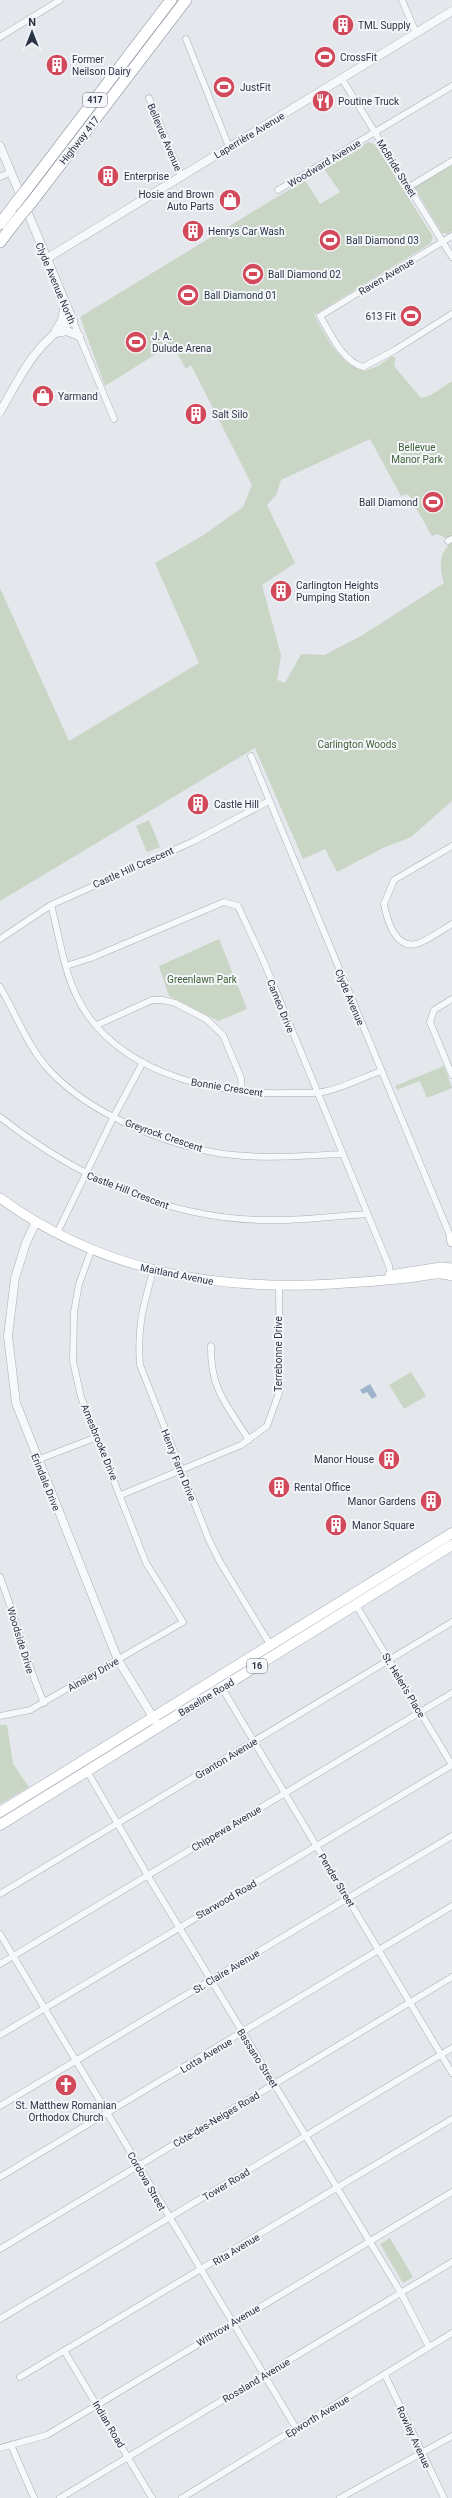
<svg xmlns="http://www.w3.org/2000/svg" width="452" height="2498" font-family="Roboto,sans-serif">
	<style>
		.green { fill: #c9d6c5; fill-rule: evenodd }
		.water { fill: #9fb4cc }
		.lines { fill: none; stroke-linecap: round; stroke-linejoin: round }
		.minor-casing { stroke: #a9aeb7; stroke-width: 7 }
		.tertiary-casing { stroke: #a9aeb7; stroke-width: 9 }
		.secondary-casing { stroke: #a9aeb7; stroke-width: 10 }
		.primary-casing { stroke: #a3abb8; stroke-width: 11 }
		.motorway-casing { stroke: #8b94a3; stroke-width: 12 }
		.minor { stroke: #f7f8fa; stroke-width: 6 }
		.tertiary { stroke: #f7f8fa; stroke-width: 8 }
		.secondary { stroke: #fff; stroke-width: 9 }
		.primary { stroke: #fff; stroke-width: 10 }
		.motorway { stroke: #fff; stroke-width: 11 }
		.motorway-bridge-casing { stroke: #8b94a3; stroke-width: 12; stroke-linecap: butt }
		.motorway-bridge { stroke: #fff; stroke-width: 11 }
		.labels { text-anchor: middle; stroke-width: 4; stroke-linejoin: round; paint-order: stroke }
		.shield { fill: #f4f6f9; stroke: #676e7b; stroke-width: 1 }
		.shield-label { font-size: 9px; font-weight: bold; fill: #2b3445 }
		.poi-label { font-size: 10px; fill: #2b3445; stroke: #f4f6f9; text-anchor: start }
		.street-label { font-size: 10px; fill: #2b3445; stroke: #f4f6f9 }
		.park-label { font-size: 10px; fill: #3f6138; stroke: #f4f6f9 }
	</style>
	<rect width="100%" height="100%" fill="#e4e7ec"/>
	<g class="green">
		<path d="M368,142L375,144L433,237L431,243L314,315C327,337 338,364 365,371L378,366L392,356L396,358L394,366L421,398L431,395L452,381V801L411,837L383,848L337,872L325,849L303,859L255,748L0,901V588L69,741L199,663L155,563L202,536L243,507L252,485L191,365L186,369L172,344L105,386L80,317L305,180L320,204L340,192L324,169ZM370,439L401,496L408,494L432,536L437,534L446,538L450,543C439,555 439,568 444,583L361,636L324,655L301,654L285,683L277,680L281,655L262,585L295,563L267,505L276,495L281,480Z"/>
		<polygon points="452,165 452,231 448,234 442,233 414,187"/>
		<polygon points="149,820 160,847 147,852 136,826"/>
		<polygon points="219,939 247,1009 218,1021 169,996 159,966"/>
		<polygon points="444,1066 452,1088 427,1098 420,1081 397,1090 395,1086"/>
		<polygon points="411,1372 426,1396 404,1409 389,1385"/>
		<polygon points="0,1725 7,1725 13,1764 29,1787 0,1804"/>
		<polygon points="390,2238 413,2277 403,2283 380,2244"/>
	</g>
	<polygon class="water" points="370,1384 377,1396 372,1399 367,1392 363,1394 360,1390"/>
	<g class="lines">
		<g class="minor-casing">
			<g id="minor">
				<polyline points="402,0 416,33"/>
				<polyline points="0,37 60,0"/>
				<polyline points="186,39 229,147"/>
				<polyline points="342,79 452,257"/>
				<polyline points="149,98 182,177"/>
				<polyline points="0,177 11,172"/>
				<polyline points="409,187 452,161"/>
				<polyline points="278,190 452,86"/>
				<path d="M452,236L320,316C330,333 343,362 363,367L395,350L452,314"/>
				<polyline points="73,321 114,419"/>
				<polyline points="448,541 452,539"/>
				<polyline points="251,756 451,1238"/>
				<path d="M452,846L394,880L384,904C387,920 396,952 419,943C430,939 442,930 452,924"/>
				<path d="M51,905C61,942 65,985 89,1017C133,1077 220,1095 291,1093C303,1093 315,1094 327,1091C345,1087 364,1077 381,1071"/>
				<polyline points="0,939 51,905 194,841 269,801"/>
				<polyline points="66,966 91,958 224,902 238,906 264,962 389,1266 391,1278"/>
				<path d="M0,987C17,1016 28,1048 51,1072C90,1113 158,1141 212,1152C255,1160 300,1156 342,1154"/>
				<polyline points="452,999 434,1010 430,1022 452,1075"/>
				<polyline points="97,1025 152,1000 163,1000 175,1003 206,1019 223,1035 241,1078 242,1091"/>
				<path d="M0,1117C79,1179 174,1222 276,1220C306,1220 337,1216 367,1214"/>
				<polyline points="57,1233 114,1116 143,1062"/>
				<path d="M153,1271C143,1307 137,1327 140,1365L209,1540L220,1562L271,1646"/>
				<path d="M211,1346C210,1389 227,1405 249,1440"/>
				<polyline points="37,1460 97,1437"/>
				<polyline points="121,1495 241,1445 267,1426 280,1390 279,1286"/>
				<path d="M0,1577C16,1619 26,1662 44,1703"/>
				<polyline points="356,1605 452,1765"/>
				<polyline points="222,1688 452,2073"/>
				<polyline points="0,1716 30,1710 183,1622 146,1563 81,1397 73,1361 74,1312 79,1284 91,1251"/>
				<polyline points="87,1771 148,1876 401,2293 428,2345"/>
				<polyline points="0,1894 452,1622"/>
				<polyline points="0,1934 296,2428"/>
				<polyline points="0,1964 452,1693"/>
				<polyline points="0,2035 452,1765"/>
				<polyline points="0,2106 452,1836"/>
				<polyline points="0,2177 452,1906"/>
				<polyline points="0,2249 452,1977"/>
				<polyline points="0,2319 452,2048"/>
				<polyline points="65,2352 152,2498"/>
				<polyline points="385,2375 444,2498"/>
				<polyline points="20,2377 452,2119"/>
				<polyline points="11,2445 34,2498"/>
				<polyline points="0,2448 47,2435 452,2192"/>
				<polyline points="60,2498 452,2262"/>
				<polyline points="182,2498 452,2333"/>
				<polyline points="340,2498 452,2436"/>
			</g>
		</g>
		<g class="tertiary-casing">
			<g id="tertiary">
				<path d="M0,146L73,321C36,341 20,377 0,412"/>
				<polyline points="46,259 452,11"/>
				<polyline points="56,330 62,320 65,304"/>
				<polyline points="56,333 67,331 79,336"/>
				<polyline points="35,1224 26,1243 15,1278 8,1336 16,1403 118,1660 156,1722"/>
			</g>
		</g>
		<g class="secondary-casing">
			<g id="secondary">
				<path d="M0,1198C98,1270 212,1291 332,1284C357,1282 383,1281 407,1278C422,1277 438,1271 452,1276"/>
				<polyline points="451,1238 452,1242"/>
				<polyline points="390,1275 441,1267 452,1268"/>
			</g>
		</g>
		<g class="primary-casing">
			<g id="primary">
				<polyline points="0,1812 452,1533"/>
				<polyline points="0,1825 452,1545"/>
			</g>
		</g>
		<g class="motorway-casing">
			<g id="motorway">
				<polyline points="26,190 171,0"/>
				<polyline points="31,203 186,0"/>
				<polyline points="0,224 15,204"/>
				<polyline points="0,242 20,216"/>
			</g>
		</g>
		<use href="#minor" class="minor"/>
		<use href="#tertiary" class="tertiary"/>
		<use href="#secondary" class="secondary"/>
		<use href="#primary" class="primary"/>
		<use href="#motorway" class="motorway"/>
		<g class="motorway-bridge-casing">
			<g id="motorway-bridge">
				<polyline points="15,204 26,190"/>
				<polyline points="20,216 31,203"/>
			</g>
		</g>
		<use href="#motorway-bridge" class="motorway-bridge"/>
	</g>
	<defs>
		<g id="building-disc" transform="scale(1.15)"><circle r="9.5" fill="#d1495b" stroke="#f4f6f9"/><path d="M-4-6H4V6H1V3H-1V6H-4ZM-2.5-4.3h1.7v1.8h-1.7ZM.8-4.3h1.7v1.8H.8ZM-2.5-1h1.7V.8h-1.7ZM.8-1h1.7V.8H.8Z" fill="#fff"/></g>
		<g id="stadium-disc" transform="scale(1.15)"><circle r="9.5" fill="#d1495b" stroke="#f4f6f9"/><path d="M0-5a6.5 5 0 1 0 0 10a6.5 5 0 1 0 0-10ZM-3.5-1.8h7v3.6h-7Z" fill="#fff"/></g>
		<g id="restaurant-disc" transform="scale(1.15)"><circle r="9.5" fill="#d1495b" stroke="#f4f6f9"/><path d="M-5-6h1v4h1v-4h1v4h1v-4h1v5L-1.5 .5V6h-2V.5L-5-1ZM5-6V6H3V1.5H1.5Q1.5-4 5-6Z" fill="#fff"/></g>
		<g id="shop-disc" transform="scale(1.15)"><circle r="9.5" fill="#d1495b" stroke="#f4f6f9"/><path d="M-5-2.5h2.3a2.7 3.5 0 0 1 5.4 0H5L5.5 6h-11ZM-1.5-2.5h3a1.5 2.3 0 0 0-3 0Z" fill="#fff"/></g>
		<g id="church-disc" transform="scale(1.15)"><circle r="9.5" fill="#d1495b" stroke="#f4f6f9"/><path d="M-1.2-6h2.4v3.5h3.3v2.4h-3.3V6h-2.4V-.1h-3.3v-2.4h3.3Z" fill="#fff"/></g>
	</defs>
	<g fill-rule="evenodd">
		<use href="#building-disc" x="343" y="25"/>
		<use href="#stadium-disc" x="325" y="57"/>
		<use href="#building-disc" x="57" y="65"/>
		<use href="#stadium-disc" x="224" y="87"/>
		<use href="#restaurant-disc" x="323" y="101"/>
		<use href="#building-disc" x="108" y="176"/>
		<use href="#shop-disc" x="230" y="200"/>
		<use href="#building-disc" x="193" y="231"/>
		<use href="#stadium-disc" x="330" y="240"/>
		<use href="#stadium-disc" x="253" y="274"/>
		<use href="#stadium-disc" x="188" y="295"/>
		<use href="#stadium-disc" x="411" y="316"/>
		<use href="#stadium-disc" x="136" y="342"/>
		<use href="#shop-disc" x="43" y="396"/>
		<use href="#building-disc" x="196" y="414"/>
		<use href="#stadium-disc" x="433" y="502"/>
		<use href="#building-disc" x="281" y="591"/>
		<use href="#building-disc" x="198" y="804"/>
		<use href="#building-disc" x="389" y="1459"/>
		<use href="#building-disc" x="279" y="1487"/>
		<use href="#building-disc" x="431" y="1501"/>
		<use href="#building-disc" x="336" y="1525"/>
		<use href="#church-disc" x="66" y="2085"/>
	</g>
	<g class="labels">
		<g class="shield">
			<rect x="83" y="93" width="24" height="14" rx="3"/>
			<rect x="247" y="1659" width="20" height="14" rx="3"/>
		</g>
		<g class="shield-label">
			<text x="95" y="103">417</text>
			<text x="257" y="1669">16</text>
		</g>
		<g class="poi-label">
			<text x="358" y="29">TML Supply</text>
			<text x="340" y="61">CrossFit</text>
			<text x="72" y="63">Former<tspan x="72" dy="12">Neilson Dairy</tspan></text>
			<text x="240" y="91">JustFit</text>
			<text x="338" y="105">Poutine Truck</text>
			<text x="124" y="180">Enterprise</text>
			<text x="214" y="198" text-anchor="end">Hosie and Brown<tspan x="214" dy="12">Auto Parts</tspan></text>
			<text x="208" y="235">Henrys Car Wash</text>
			<text x="346" y="244">Ball Diamond 03</text>
			<text x="268" y="278">Ball Diamond 02</text>
			<text x="204" y="299">Ball Diamond 01</text>
			<text x="396" y="320" text-anchor="end">613 Fit</text>
			<text x="152" y="340">J. A.<tspan x="152" dy="12">Dulude Arena</tspan></text>
			<text x="58" y="400">Yarmand</text>
			<text x="212" y="418">Salt Silo</text>
			<text x="418" y="506" text-anchor="end">Ball Diamond</text>
			<text x="296" y="589">Carlington Heights<tspan x="296" dy="12">Pumping Station</tspan></text>
			<text x="214" y="808">Castle Hill</text>
			<text x="374" y="1463" text-anchor="end">Manor House</text>
			<text x="294" y="1491">Rental Office</text>
			<text x="416" y="1505" text-anchor="end">Manor Gardens</text>
			<text x="352" y="1529">Manor Square</text>
			<text x="66" y="2109" text-anchor="middle">St. Matthew Romanian<tspan x="66" dy="12">Orthodox Church</tspan></text>
		</g>
		<g class="street-label">
			<text transform="translate(249 135) rotate(-31)" y="4">Laperrière Avenue</text>
			<text transform="translate(165 137) rotate(67)" y="4">Bellevue Avenue</text>
			<text transform="translate(79 140) rotate(-52)" y="4">Highway 417</text>
			<text transform="translate(324 163) rotate(-31)" y="4">Woodward Avenue</text>
			<text transform="translate(397 168) rotate(58)" y="4">McBride Street</text>
			<text transform="translate(386 276) rotate(-31)" y="4">Raven Avenue</text>
			<text transform="translate(56 283) rotate(67)" y="4">Clyde Avenue North</text>
			<text transform="translate(133 867) rotate(-24)" y="4">Castle Hill Crescent</text>
			<text transform="translate(350 997) rotate(67)" y="4">Clyde Avenue</text>
			<text transform="translate(281 1006) rotate(68)" y="4">Cameo Drive</text>
			<text transform="translate(227 1087) rotate(9)" y="4">Bonnie Crescent</text>
			<text transform="translate(164 1135) rotate(19)" y="4">Greyrock Crescent</text>
			<text transform="translate(128 1190) rotate(21)" y="4">Castle Hill Crescent</text>
			<text transform="translate(177 1274) rotate(11)" y="4">Maitland Avenue</text>
			<text transform="translate(278 1354) rotate(-90)" y="4">Terrebonne Drive</text>
			<text transform="translate(100 1442) rotate(68)" y="4">Amesbrooke Drive</text>
			<text transform="translate(179 1465) rotate(68)" y="4">Henry Farm Drive</text>
			<text transform="translate(46 1482) rotate(68)" y="4">Erindale Drive</text>
			<text transform="translate(21 1640) rotate(73)" y="4">Woodside Drive</text>
			<text transform="translate(93 1674) rotate(-30)" y="4">Ainsley Drive</text>
			<text transform="translate(404 1685) rotate(59)" y="4">St. Helen's Place</text>
			<text transform="translate(206 1697) rotate(-31)" y="4">Baseline Road</text>
			<text transform="translate(226 1758) rotate(-31)" y="4">Granton Avenue</text>
			<text transform="translate(226 1828) rotate(-31)" y="4">Chippewa Avenue</text>
			<text transform="translate(337 1880) rotate(59)" y="4">Pender Street</text>
			<text transform="translate(226 1899) rotate(-30)" y="4">Starwood Road</text>
			<text transform="translate(226 1971) rotate(-31)" y="4">St. Claire Avenue</text>
			<text transform="translate(206 2055) rotate(-31)" y="4">Lotta Avenue</text>
			<text transform="translate(258 2058) rotate(58)" y="4">Bassano Street</text>
			<text transform="translate(216 2119) rotate(-31)" y="4">Côte-des-Neiges Road</text>
			<text transform="translate(147 2181) rotate(60)" y="4">Cordova Street</text>
			<text transform="translate(226 2184) rotate(-31)" y="4">Tower Road</text>
			<text transform="translate(236 2249) rotate(-31)" y="4">Rita Avenue</text>
			<text transform="translate(228 2325) rotate(-31)" y="4">Withrow Avenue</text>
			<text transform="translate(256 2380) rotate(-31)" y="4">Rossland Avenue</text>
			<text transform="translate(317 2416) rotate(-31)" y="4">Epworth Avenue</text>
			<text transform="translate(109 2424) rotate(59)" y="4">Indian Road</text>
			<text transform="translate(414 2437) rotate(65)" y="4">Rowley Avenue</text>
		</g>
		<g class="park-label">
			<text x="417" y="451">Bellevue<tspan x="417" dy="12">Manor Park</tspan></text>
			<text x="357" y="748">Carlington Woods</text>
			<text x="202" y="983">Greenlawn Park</text>
		</g>
	</g>
	<g transform="translate(32 32)" stroke="#f4f6f9" stroke-width="3" paint-order="stroke">
	<path d="M0-3L7 15L0 10L-7 15Z" fill="#2b3445"/>
	<text y="-6" font-size="11" font-weight="bold" text-anchor="middle" fill="#2b3445">N</text>
	</g>
</svg>
